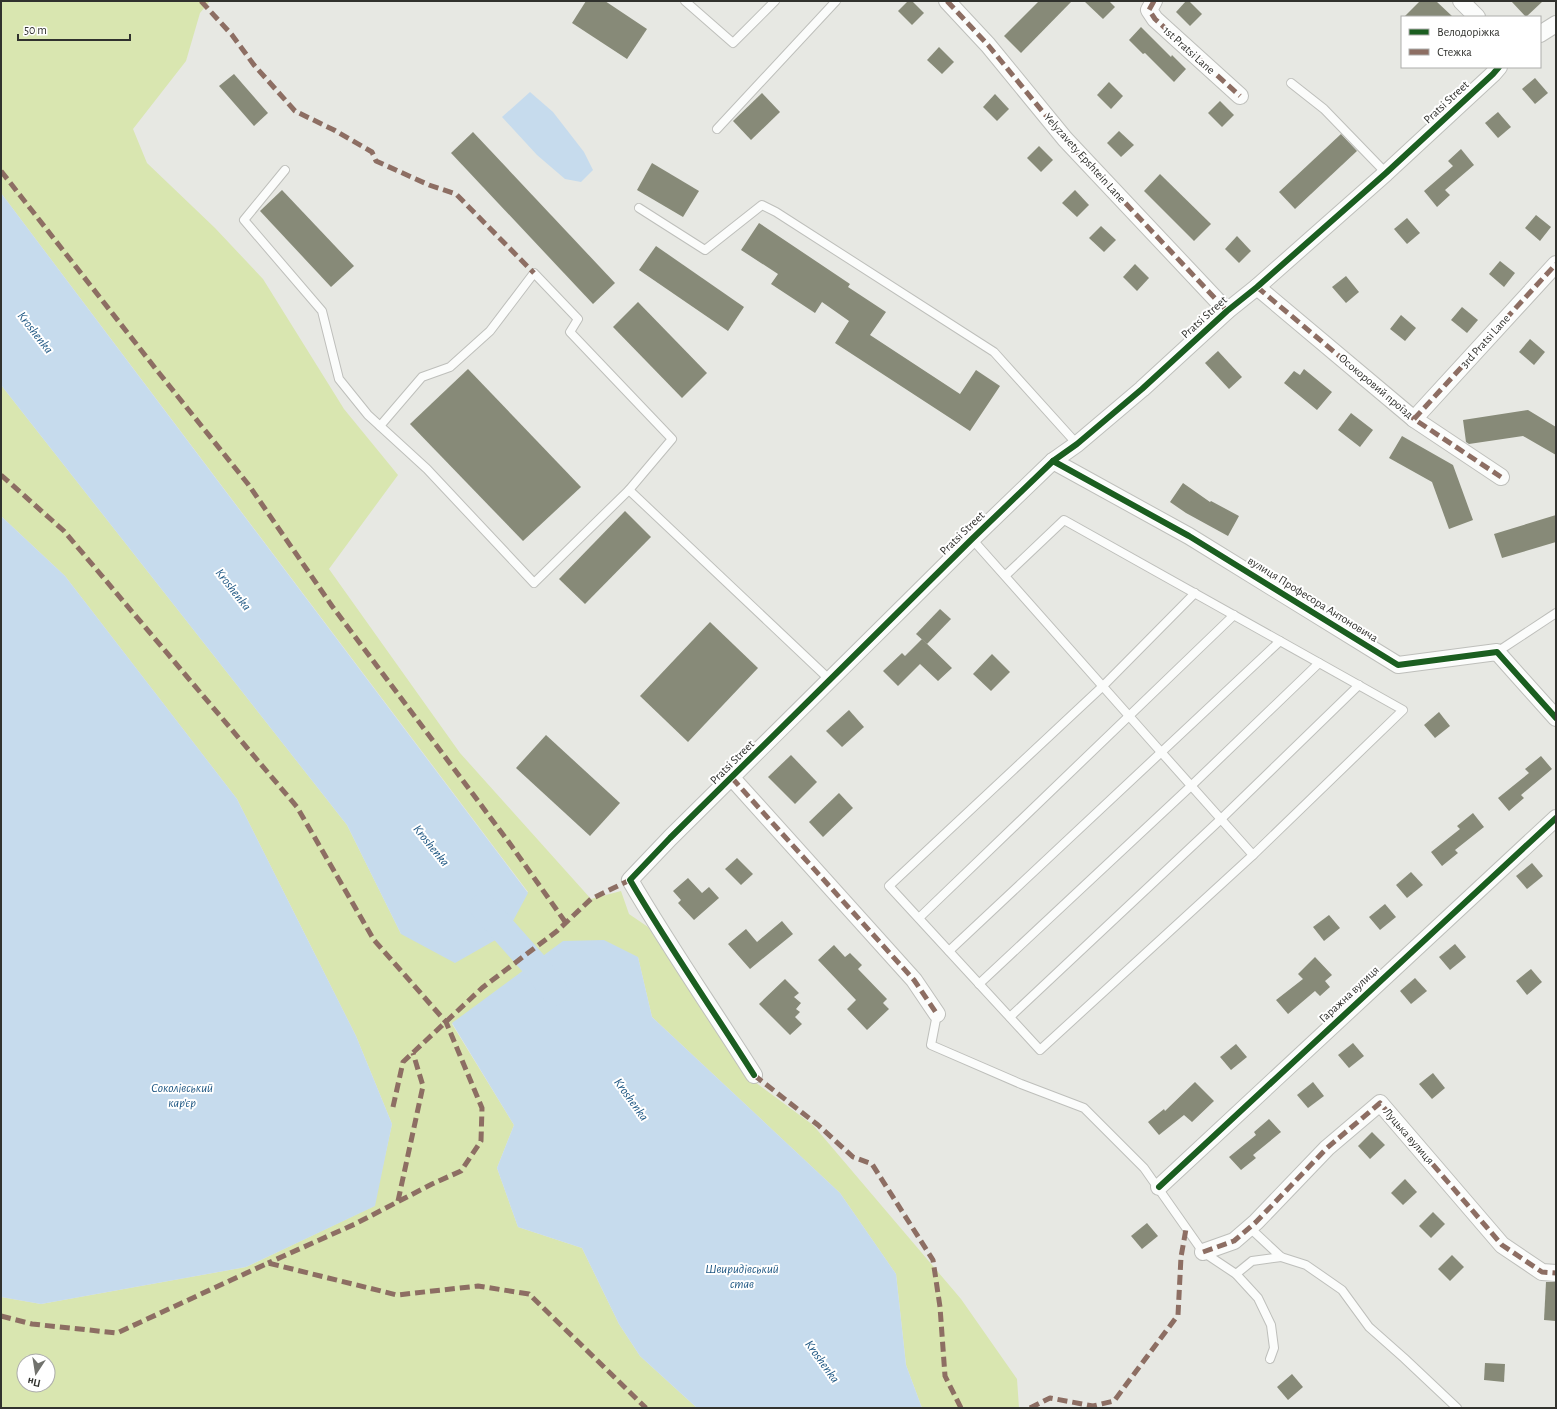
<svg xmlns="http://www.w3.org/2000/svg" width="1557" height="1409" font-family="'Alegreya Sans',sans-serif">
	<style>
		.green { fill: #d9e6b0; fill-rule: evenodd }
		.water { fill: #c6dbed }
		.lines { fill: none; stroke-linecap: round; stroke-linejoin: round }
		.river { stroke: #c6dbed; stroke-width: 27 }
		.building { fill: #878a78 }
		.service-casing { stroke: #bebfbb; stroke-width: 10 }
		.minor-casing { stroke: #bebfbb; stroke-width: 18 }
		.service { stroke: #fbfcfb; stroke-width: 8 }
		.minor { stroke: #fbfcfb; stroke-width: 16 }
		.quiet { stroke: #8d6e63; stroke-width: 5; stroke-dasharray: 10 5; stroke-linecap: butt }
		.cycleway-casing { stroke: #fff; stroke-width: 8 }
		.cycleway { stroke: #1b5e20; stroke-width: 6 }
		.labels { text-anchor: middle; stroke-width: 4; stroke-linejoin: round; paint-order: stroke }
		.street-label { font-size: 12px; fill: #31322e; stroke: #fff }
		.water-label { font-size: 13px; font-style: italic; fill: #1d5682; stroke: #fff }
	</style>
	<rect width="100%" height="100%" fill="#e7e8e3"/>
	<path class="green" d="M1,1H210L200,13L186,61L133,129L147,163L215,228L263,279L344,409L398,475L329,569L460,753L591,899L621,891L629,914L648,927L690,991L701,1001L751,1079L813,1125L961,1299L1017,1379L1019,1408H922L906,1365L896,1274L840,1193L652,1017L638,957L452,1024L514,1125L497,1168L518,1227L582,1248L619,1324L640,1356L697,1408H1V1297L41,1304L246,1267L374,1206L392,1124L356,1036L237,799L65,576L1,516V385L347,825L401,934L528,892L1,193ZM24,1361H48V1385H24Z"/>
	<g class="water">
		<polygon points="530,92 553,112 584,152 593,170 581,182 565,179 537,155 502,117"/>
		<polygon points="1,193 528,893 506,934 455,963 401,934 347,825 1,385"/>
		<polygon points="1,516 65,576 237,799 356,1036 392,1124 375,1206 246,1267 41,1304 1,1297"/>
		<polygon points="604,940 638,957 652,1017 840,1193 896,1274 906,1365 922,1408 697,1408 640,1356 619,1324 582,1248 518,1227 497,1168 514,1125 452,1023 563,941"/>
	</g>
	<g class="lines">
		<polyline class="river" points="483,907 533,963 555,992"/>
	</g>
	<g class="building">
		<polygon points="586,1 605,1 647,29 627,59 572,23"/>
		<polygon points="908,1 912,1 924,13 912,25 898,11"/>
		<polygon points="1039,1 1072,1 1021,53 1004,36"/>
		<polygon points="1084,1 1109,1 1115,7 1103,19"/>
		<polygon points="1186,1 1189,1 1202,14 1190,26 1176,12"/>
		<polygon points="1420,1 1436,1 1453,17 1404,17"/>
		<polygon points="1511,1 1543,1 1526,17"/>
		<polygon points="1141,27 1171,57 1172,55 1186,69 1174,82 1145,53 1143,54 1129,40"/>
		<polygon points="939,47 954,62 942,74 927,60"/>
		<polygon points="234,74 268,113 254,126 219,86"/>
		<polygon points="1535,78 1548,93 1535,104 1522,89"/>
		<polygon points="1109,82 1123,96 1111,109 1097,95"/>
		<polygon points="762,93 780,112 751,140 733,121"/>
		<polygon points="995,94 1009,109 997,121 983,107"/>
		<polygon points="1220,101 1234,115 1222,127 1208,113"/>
		<polygon points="1498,112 1511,127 1498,138 1485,123"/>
		<polygon points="1119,131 1134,145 1121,157 1107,143"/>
		<polygon points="473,132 615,283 593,304 451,153"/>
		<polygon points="1341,134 1357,151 1295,209 1279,192"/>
		<polygon points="1039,146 1053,160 1041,172 1027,158"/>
		<polygon points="1461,149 1474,165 1445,190 1450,195 1437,207 1424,191 1453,166 1448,161"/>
		<polygon points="652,163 699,191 683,217 637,190"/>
		<polygon points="1160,174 1211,224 1194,241 1144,191"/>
		<polygon points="282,190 354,266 331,287 260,211"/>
		<polygon points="1075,190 1089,205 1077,217 1062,203"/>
		<polygon points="1536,215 1551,227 1540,241 1525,228"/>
		<polygon points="1407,218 1420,233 1407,244 1394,229"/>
		<polygon points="759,223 850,284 848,287 886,312 870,335 960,394 976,370 1000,386 970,431 835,343 849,321 822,302 815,313 771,284 778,274 741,250"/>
		<polygon points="1101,226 1116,240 1104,252 1089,238"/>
		<polygon points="1237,236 1251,251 1239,263 1225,249"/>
		<polygon points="656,246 744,307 728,331 639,270"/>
		<polygon points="1500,261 1515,273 1504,287 1489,274"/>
		<polygon points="1135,264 1149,278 1137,291 1123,277"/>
		<polygon points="1346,276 1359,292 1346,303 1332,287"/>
		<polygon points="638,302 707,373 682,398 613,327"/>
		<polygon points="1462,307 1478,320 1467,333 1451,320"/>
		<polygon points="1401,315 1416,328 1405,341 1390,329"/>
		<polygon points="1530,339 1545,352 1534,365 1519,352"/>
		<polygon points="1218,351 1242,377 1229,389 1205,363"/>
		<polygon points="468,369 581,487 523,541 410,424"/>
		<polygon points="1304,369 1332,392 1317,410 1284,383 1294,371 1300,375"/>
		<polygon points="1528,410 1556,427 1556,455 1523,436 1469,444 1466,442 1463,420"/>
		<polygon points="1351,413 1373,430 1360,447 1338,430"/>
		<polygon points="1402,436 1453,465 1473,520 1449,529 1432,482 1389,458"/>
		<polygon points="1183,483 1210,502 1211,501 1239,516 1228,536 1186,513 1170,502"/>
		<polygon points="625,511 651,537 585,604 559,579"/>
		<polygon points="1556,515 1556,542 1502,558 1494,534"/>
		<polygon points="940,609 951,619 927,644 916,634"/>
		<polygon points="710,622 758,668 688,742 640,696"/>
		<polygon points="922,639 952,668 938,681 920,664 898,686 883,671 902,653 905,656"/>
		<polygon points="992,654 1010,672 991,691 973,674"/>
		<polygon points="849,710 864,727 842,747 826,731"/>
		<polygon points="1439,712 1450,726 1435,738 1424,725"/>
		<polygon points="546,735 620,803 590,836 516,768"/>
		<polygon points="791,755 817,782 795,804 768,777"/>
		<polygon points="1541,756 1552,769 1521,795 1524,798 1509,811 1498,798 1529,773 1525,769"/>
		<polygon points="839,793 853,808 823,837 809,822"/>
		<polygon points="1473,813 1484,827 1455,850 1458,853 1442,866 1431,852 1460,829 1457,826"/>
		<polygon points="737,858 753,874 741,885 725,869"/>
		<polygon points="1532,863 1543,876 1527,889 1516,876"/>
		<polygon points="1411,872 1423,885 1407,898 1396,885"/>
		<polygon points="688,878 702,893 709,887 719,898 694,920 678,903 681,900 673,891"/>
		<polygon points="1385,904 1396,917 1380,930 1369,917"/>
		<polygon points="1329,915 1340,928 1324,941 1313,927"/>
		<polygon points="782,921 793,934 750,969 728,944 746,929 757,942"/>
		<polygon points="1455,944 1466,957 1450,970 1439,957"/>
		<polygon points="834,945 845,957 850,953 862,965 858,969 887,999 883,1003 889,1009 867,1030 847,1009 856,1000 818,960"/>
		<polygon points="1315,957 1332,975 1325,981 1330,987 1320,996 1315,991 1288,1014 1276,1000 1303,979 1298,974"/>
		<polygon points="1531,969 1542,982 1527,995 1516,981"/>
		<polygon points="1415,978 1427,991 1411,1004 1400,991"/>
		<polygon points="785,979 799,993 794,997 801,1003 796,1009 800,1012 795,1017 802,1024 790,1035 759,1004"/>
		<polygon points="1353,1043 1364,1056 1349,1068 1338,1055"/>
		<polygon points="1236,1044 1247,1057 1231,1070 1220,1057"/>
		<polygon points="1433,1073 1445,1088 1432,1099 1419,1084"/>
		<polygon points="1195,1082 1214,1101 1192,1122 1184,1115 1159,1135 1148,1122 1164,1109 1165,1111"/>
		<polygon points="1313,1082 1324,1096 1308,1108 1297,1095"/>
		<polygon points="1269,1119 1281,1132 1253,1155 1256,1158 1241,1170 1229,1157 1256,1135 1254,1132"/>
		<polygon points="1372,1132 1385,1145 1370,1159 1358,1146"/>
		<polygon points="1405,1179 1417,1192 1403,1205 1391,1193"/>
		<polygon points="1433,1212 1445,1224 1431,1238 1419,1226"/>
		<polygon points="1147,1223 1158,1236 1142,1249 1131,1236"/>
		<polygon points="1452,1255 1464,1267 1450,1281 1438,1269"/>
		<polygon points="1546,1282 1556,1282 1556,1321 1544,1320"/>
		<polygon points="1485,1363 1505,1364 1504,1382 1484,1380"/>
		<polygon points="1292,1374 1303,1387 1288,1400 1277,1387"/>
	</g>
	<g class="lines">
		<g class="service-casing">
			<g id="service">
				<polyline points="685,1 733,43 775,1"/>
				<polyline points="1291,83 1324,109 1386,173"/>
				<polyline points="717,129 836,1"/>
				<polyline points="285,170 244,220 322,311 339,379 368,415 427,469 534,583 629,490 830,680"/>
				<polyline points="639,208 705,250 762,205 776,212 994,352 1077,444"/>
				<polyline points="380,426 422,377 450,367 490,331 534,273 578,319 570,332 672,439 629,490"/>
				<path d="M972,539C1065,644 1159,750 1253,855L1403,710L1064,520L1005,576"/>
				<polyline points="1195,593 1103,686 889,886 1040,1050 1253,855"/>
				<polyline points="1497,652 1556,613"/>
				<polyline points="919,918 1234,615"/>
				<polyline points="949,951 1280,641"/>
				<polyline points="979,984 1191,786 1319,663"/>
				<polyline points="937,1014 931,1045 1021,1084 1084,1108 1144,1168 1203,1252 1236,1274 1258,1298 1271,1325 1274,1348 1270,1359"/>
				<polyline points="1010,1017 1221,819 1359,685"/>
				<polyline points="1250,1228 1281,1257 1306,1265 1342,1290 1369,1327 1404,1358 1457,1408"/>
				<polyline points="1236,1274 1252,1261 1281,1257"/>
			</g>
		</g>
		<g class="minor-casing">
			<g id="minor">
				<polyline points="947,1 988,45 1065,139 1227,311"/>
				<polyline points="1154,1 1149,10 1155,19 1240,96"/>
				<polyline points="1461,1 1477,17"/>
				<polyline points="1540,34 1556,24"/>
				<polyline points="1257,287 1414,419 1501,477"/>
				<polyline points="1414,419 1556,264"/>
				<polyline points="1053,461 1189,536 1398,665 1497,652 1556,718"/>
				<polyline points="732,778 914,980 937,1014"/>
				<path d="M754,1075C713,1010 669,947 630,880L670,838L972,539L1053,461L1077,444L1142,389L1227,311L1257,287L1386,173L1493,74L1499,67"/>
				<polyline points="1159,1187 1556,818"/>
				<polyline points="1203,1252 1234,1241 1256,1222 1327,1148 1380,1103 1502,1245 1542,1272 1556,1273"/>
			</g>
		</g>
		<use href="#service" class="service"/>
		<use href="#minor" class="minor"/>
		<g class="quiet">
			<polyline points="201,1 232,35 254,65 295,111 334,130 372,152 376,161 429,185 456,194 534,273"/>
			<polyline points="947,1 988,45 1065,139 1227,311"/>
			<polyline points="1154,1 1149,10 1155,19 1240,96"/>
			<polyline points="1,171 159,373 248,484 332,606 508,841 566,923"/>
			<polyline points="1257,287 1414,419 1501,477"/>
			<polyline points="1414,419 1556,264"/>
			<polyline points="1,475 64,531 297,807 374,940 446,1022 482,1108 481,1141 461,1171 432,1184 355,1224 268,1263"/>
			<polyline points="732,778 914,980 937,1014"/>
			<polyline points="754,1075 818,1125 853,1157 872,1164 933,1260 940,1307 945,1376 961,1408"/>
			<polyline points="393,1107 403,1062 482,988 557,931 591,899 630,880"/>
			<polyline points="398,1201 423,1086 413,1053"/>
			<polyline points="1203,1252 1234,1241 1256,1222 1327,1148 1380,1103 1502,1245 1542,1272 1556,1273"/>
			<polyline points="1,1316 32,1324 117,1333 268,1263 397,1295 478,1286 529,1294 646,1408"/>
			<polyline points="1030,1408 1050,1398 1093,1406 1114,1401 1178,1315 1181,1257 1186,1229"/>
		</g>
		<g class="cycleway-casing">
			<g id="cycleway">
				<polyline points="1053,461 1189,536 1398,665 1497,652 1556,718"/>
				<path d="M754,1075C713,1010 669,947 630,880L670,838L972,539L1053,461L1077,444L1142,389L1227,311L1257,287L1386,173L1493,74L1499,67"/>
				<polyline points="1159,1187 1556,818"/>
			</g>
		</g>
		<use href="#cycleway" class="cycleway"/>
	</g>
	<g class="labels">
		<g class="street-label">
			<text transform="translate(1189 50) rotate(42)" y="4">1st Pratsi Lane</text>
			<text transform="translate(1446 102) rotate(-43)" y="4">Pratsi Street</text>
			<text transform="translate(1085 158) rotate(48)" y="4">Yelyzavety Epshtein Lane</text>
			<text transform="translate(1204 317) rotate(-42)" y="4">Pratsi Street</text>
			<text transform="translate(1485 341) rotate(-48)" y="4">3rd Pratsi Lane</text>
			<text transform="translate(1376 386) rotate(40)" y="4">Осокоровий проїзд</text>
			<text transform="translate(962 533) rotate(-44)" y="4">Pratsi Street</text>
			<text transform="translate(1313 599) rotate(32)" y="4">вулиця Професора Антоновича</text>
			<text transform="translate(732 762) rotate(-45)" y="4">Pratsi Street</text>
			<text transform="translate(1349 994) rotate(-43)" y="4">Гаражна вулиця</text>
			<text transform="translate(1409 1136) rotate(49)" y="4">Луцька вулиця</text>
		</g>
		<g class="water-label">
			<text transform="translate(36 332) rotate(52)" y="5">Kroshenka</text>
			<text transform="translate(234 589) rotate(52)" y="5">Kroshenka</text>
			<text transform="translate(432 845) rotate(51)" y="5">Kroshenka</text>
			<text x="182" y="1092">Соколівський<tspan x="182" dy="15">кар'єр</tspan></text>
			<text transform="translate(632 1099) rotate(54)" y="5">Kroshenka</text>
			<text x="742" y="1273">Швиридівський<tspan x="742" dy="15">став</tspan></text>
			<text transform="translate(823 1361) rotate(54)" y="5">Kroshenka</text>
		</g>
	</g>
	<rect width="1557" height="1409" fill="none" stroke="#31322e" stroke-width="4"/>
	<rect x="1401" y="16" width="140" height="52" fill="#ffffff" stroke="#adadab"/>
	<rect x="1409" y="29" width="20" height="6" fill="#1b5e20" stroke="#adadab"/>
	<text x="1437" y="36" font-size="12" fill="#31322e">Велодоріжка</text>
	<rect x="1409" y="49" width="20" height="6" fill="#8d6e63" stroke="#adadab"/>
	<text x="1437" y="56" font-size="12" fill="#31322e">Стежка</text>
	<g transform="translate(36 1373) rotate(192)"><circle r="19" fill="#ffffff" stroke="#adadab"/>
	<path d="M0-3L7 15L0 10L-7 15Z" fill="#71726d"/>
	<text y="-6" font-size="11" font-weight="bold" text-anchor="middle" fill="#31322e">Пн</text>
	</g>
	<path d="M18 34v6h112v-6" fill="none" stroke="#31322e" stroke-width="2"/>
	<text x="24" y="34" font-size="12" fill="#31322e" stroke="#ffffff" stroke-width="3" paint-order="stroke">50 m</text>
</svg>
